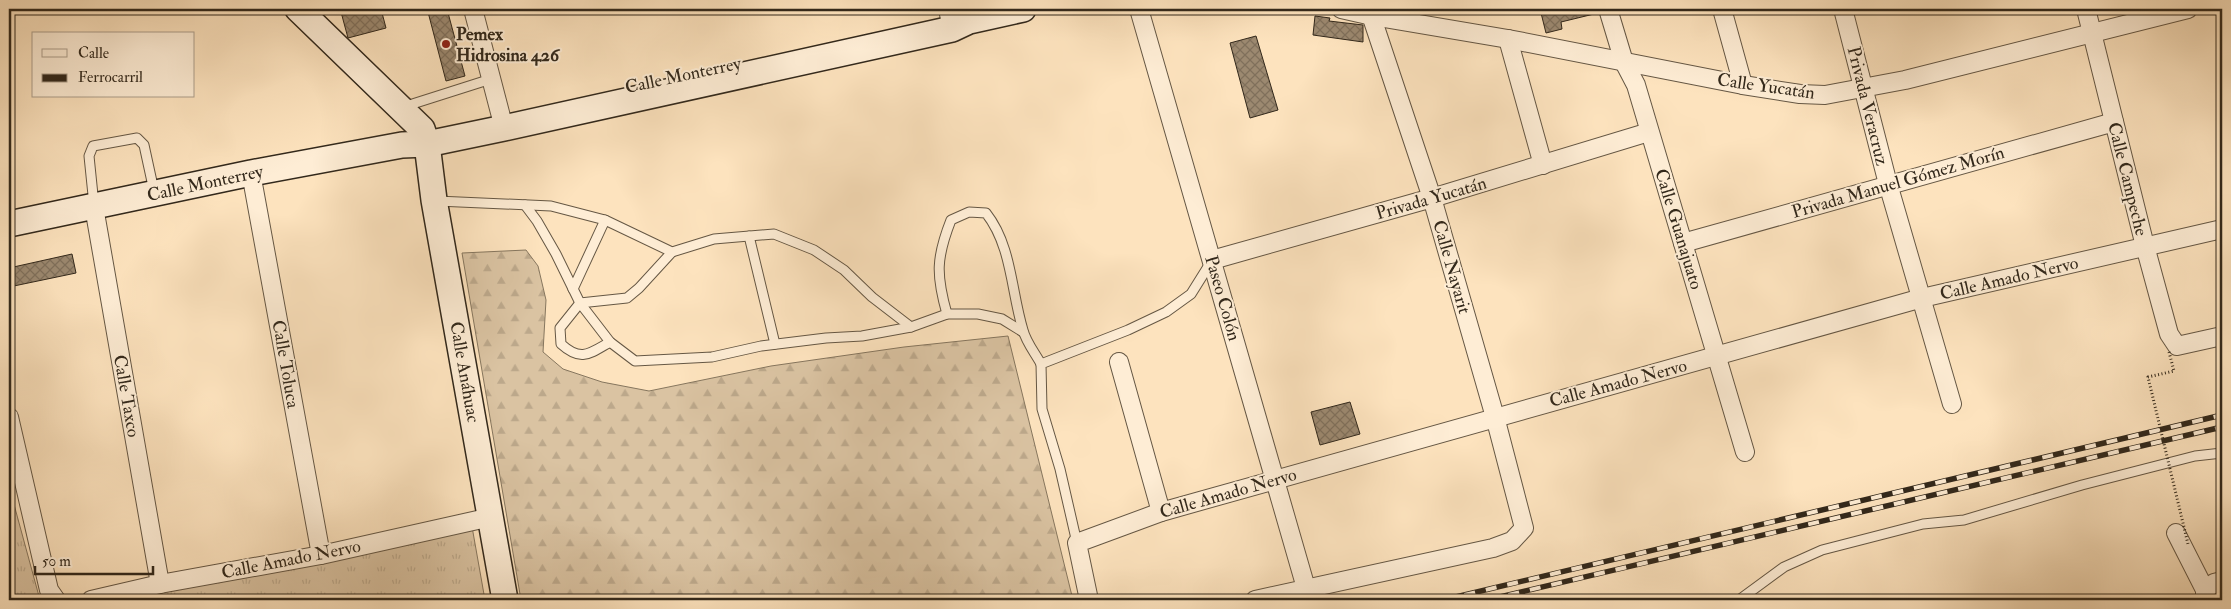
<svg xmlns="http://www.w3.org/2000/svg" width="2231" height="609" font-family="'IM FELL Double Pica',serif">
	<style>
		.grass { fill: url(#grass-tufts); stroke: #86765e }
		.forest { fill: url(#forest-firs); stroke: #86765e }
		.building { fill: url(#building-cross-hatch); stroke: #32281b }
		.lines { fill: none; stroke-linecap: round; stroke-linejoin: round }
		.lane-casing { stroke: #655744; stroke-width: 11 }
		.street-casing { stroke: #655744; stroke-width: 20 }
		.secondary-casing { stroke: #32281b; stroke-width: 28 }
		.lane { stroke: #feedd5; stroke-width: 9 }
		.street { stroke: #feedd5; stroke-width: 18 }
		.secondary { stroke: #feedd5; stroke-width: 25 }
		.rail-casing { stroke: #32281b; stroke-width: 5.5 }
		.rail { stroke: #feedd5; stroke-width: 4; stroke-dasharray: 11; stroke-linecap: butt }
		.path-bridge { stroke: #32281b; stroke-width: 3; stroke-dasharray: 1 2.5; stroke-linecap: butt }
		.poi-dot { fill: #8f2418; stroke: #feedd5; stroke-width: 2 }
		.labels { text-anchor: middle; stroke-width: 4; stroke-linejoin: round; paint-order: stroke }
		.poi-label { font-size: 18px; font-weight: bold; fill: #32281b; stroke: #feedd5; text-anchor: start }
		.street-label { font-size: 18px; fill: #32281b; stroke: #feedd5 }
	</style>
	<defs>
		<pattern id="grass-tufts" width="24" height="20" patternUnits="userSpaceOnUse" patternTransform="scale(1.25)"><rect width="24" height="20" fill="#dac3a2"/><path d="M3 7l-1-3M5 7V3M7 7l1-3M15 17l-1-3M17 17v-4M19 17l1-3" fill="none" stroke="#bca88b"/></pattern>
		<pattern id="forest-firs" width="22" height="20" patternUnits="userSpaceOnUse" patternTransform="scale(1.25)"><rect width="22" height="20" fill="#dac3a2"/><path d="M5 1l3.5 6h-7zM16 11l3.5 6h-7z" fill="#bca88b"/></pattern>
		<pattern id="building-cross-hatch" width="8" height="8" patternUnits="userSpaceOnUse" patternTransform="scale(1.25)"><rect width="8" height="8" fill="#9c8970"/><path d="M0 0l8 8M0 8l8-8" fill="none" stroke="#80705b"/></pattern>
	</defs>
	<rect width="100%" height="100%" fill="#fde3be"/>
	<filter id="stains"><feTurbulence type="fractalNoise" baseFrequency=".004" numOctaves="4"/><feColorMatrix values="0 0 0 0 .2 0 0 0 0 .09 0 0 0 0 .02 0 0 0 .5 -.17"/></filter>
	<radialGradient id="worn" r=".72"><stop offset=".6" stop-color="#630" stop-opacity="0"/><stop offset="1" stop-color="#630" stop-opacity=".3"/></radialGradient>
	<g class="grass">
		<polygon points="9,486 40,600 9,600"/>
		<polygon points="471,521 485,600 128,600"/>
	</g>
	<polygon class="forest" points="526,250 538,266 546,300 543,352 563,369 602,382 649,391 771,366 904,347 1008,336 1073,600 521,600 462,253"/>
	<g class="building">
		<polygon points="352,9 381,9 386,28 348,38 341,12"/>
		<polygon points="442,9 447,9 465,76 446,81 428,12"/>
		<polygon points="1540,9 1594,9 1594,14 1561,22 1562,29 1546,33"/>
		<polygon points="1315,16 1330,18 1329,21 1363,25 1363,42 1313,35"/>
		<polygon points="1256,36 1278,110 1250,118 1230,43"/>
		<polygon points="72,254 76,273 9,287 9,268"/>
		<polygon points="1350,402 1360,434 1320,445 1311,412"/>
	</g>
	<g class="lines">
		<g class="lane-casing">
			<g id="lane">
				<polyline points="403,107 491,79"/>
				<polyline points="437,201 551,206 605,220 672,252 714,239 774,234 814,250 844,270 872,297 911,327 947,314 978,314 1002,319 1023,332"/>
				<polyline points="94,205 89,156 93,146 137,138 144,145 154,191"/>
				<polyline points="525,205 537,221 556,254 580,303 610,342 635,361 712,357 761,346 826,338 862,336 911,327"/>
				<polyline points="749,236 775,344"/>
				<polyline points="573,289 605,220"/>
				<path d="M947,314C936,275 936,258 951,220L969,212L986,213C1012,246 1011,291 1023,330C1026,342 1035,353 1041,364"/>
				<path d="M610,342C589,354 581,362 561,344L560,328L580,303L627,298L639,288L672,252"/>
				<polyline points="1077,543 1060,469 1042,409 1041,364 1128,330 1166,312 1191,294 1211,262"/>
				<polyline points="1739,600 1784,567 1822,550 1923,524 1964,520 2082,485 2195,456 2222,453"/>
			</g>
		</g>
		<g class="street-casing">
			<g id="street">
				<polyline points="473,9 504,128"/>
				<polyline points="948,9 952,29"/>
				<polyline points="1139,9 1306,588"/>
				<polyline points="1341,9 1372,16 1508,39 1743,85 1800,94 1825,95 1905,80 2188,9"/>
				<polyline points="1608,9 1624,62 1636,85 1745,452"/>
				<polyline points="1722,9 1743,85"/>
				<polyline points="1843,9 1888,184 1952,404"/>
				<polyline points="2086,9 2145,246 2169,334 2177,346 2222,336"/>
				<polyline points="1508,39 1543,165"/>
				<polyline points="251,173 321,555"/>
				<polyline points="94,207 160,584"/>
				<polyline points="1683,243 2114,122"/>
				<polyline points="1212,260 1432,198 1649,132"/>
				<polyline points="1119,362 1161,512"/>
				<polyline points="9,417 49,590 56,600"/>
				<polyline points="2176,533 2205,590 2205,600"/>
				<polyline points="2205,590 2214,583 2222,581"/>
				<polyline points="91,600 160,584 321,555 491,517"/>
				<polyline points="1089,600 1077,543 1161,512 1922,298 2222,229"/>
				<polyline points="1255,600 1493,548 1512,541 1524,528 1495,417 1432,198 1369,9"/>
			</g>
		</g>
		<g class="secondary-casing">
			<g id="secondary">
				<polyline points="298,9 422,129 427,144 434,200 505,600"/>
				<polyline points="9,224 251,173 402,145 427,144 504,128 952,29 969,21 1023,9"/>
			</g>
		</g>
		<use href="#lane" class="lane"/>
		<use href="#street" class="street"/>
		<use href="#secondary" class="secondary"/>
		<g class="rail-casing">
			<g id="rail">
				<polyline points="1443,600 2222,415"/>
				<polyline points="1487,600 2222,427"/>
			</g>
		</g>
		<use href="#rail" class="rail"/>
		<polyline class="path-bridge" points="2169,352 2174,371 2148,377 2188,544"/>
	</g>
	<circle class="poi-dot" cx="446" cy="44" r="5"/>
	<g class="labels">
		<g class="poi-label">
			<text x="456" y="40">Pemex<tspan x="456" dy="21">Hidrosina 426</tspan></text>
		</g>
		<g class="street-label">
			<text transform="translate(683 75) rotate(-12)" y="6">Calle Monterrey</text>
			<text transform="translate(1766 86) rotate(8)" y="6">Calle Yucatán</text>
			<text transform="translate(1868 106) rotate(76)" y="6">Privada Veracruz</text>
			<text transform="translate(2128 179) rotate(76)" y="6">Calle Campeche</text>
			<text transform="translate(1898 182) rotate(-16)" y="6">Privada Manuel Gómez Morín</text>
			<text transform="translate(205 183) rotate(-12)" y="6">Calle Monterrey</text>
			<text transform="translate(1431 198) rotate(-16)" y="6">Privada Yucatán</text>
			<text transform="translate(1679 229) rotate(73)" y="6">Calle Guanajuato</text>
			<text transform="translate(1452 267) rotate(74)" y="6">Calle Nayarit</text>
			<text transform="translate(2009 278) rotate(-13)" y="6">Calle Amado Nervo</text>
			<text transform="translate(1223 298) rotate(74)" y="6">Paseo Colón</text>
			<text transform="translate(286 364) rotate(80)" y="6">Calle Toluca</text>
			<text transform="translate(465 372) rotate(80)" y="6">Calle Anáhuac</text>
			<text transform="translate(1618 383) rotate(-15)" y="6">Calle Amado Nervo</text>
			<text transform="translate(127 396) rotate(80)" y="6">Calle Taxco</text>
			<text transform="translate(1228 493) rotate(-16)" y="6">Calle Amado Nervo</text>
			<text transform="translate(291 559) rotate(-11)" y="6">Calle Amado Nervo</text>
		</g>
	</g>
	<rect width="2231" height="609" fill="none" stroke="#fde3be" stroke-width="30"/>
	<rect x="10" y="10" width="2211" height="589" fill="none" stroke="#32281b" stroke-width="2.5"/>
	<rect x="15" y="15" width="2201" height="579" fill="none" stroke="#32281b"/>
	<rect x="32" y="32" width="162" height="65" fill="#feedd5" stroke="#ac9e8b"/>
	<rect x="42" y="49" width="25" height="8" fill="#feedd5" stroke="#ac9e8b"/>
	<text x="78" y="58" font-size="15" fill="#32281b">Calle</text>
	<rect x="42" y="74" width="25" height="8" fill="#32281b" stroke="#ac9e8b"/>
	<text x="78" y="82" font-size="15" fill="#32281b">Ferrocarril</text>
	<path d="M35 566v8h118v-8" fill="none" stroke="#32281b" stroke-width="2.5"/>
	<text x="42" y="566" font-size="15" fill="#32281b" stroke="#feedd5" stroke-width="4" paint-order="stroke">50 m</text>
	<rect width="100%" height="100%" filter="url(#stains)"/>
	<rect width="100%" height="100%" fill="url(#worn)"/>
</svg>
